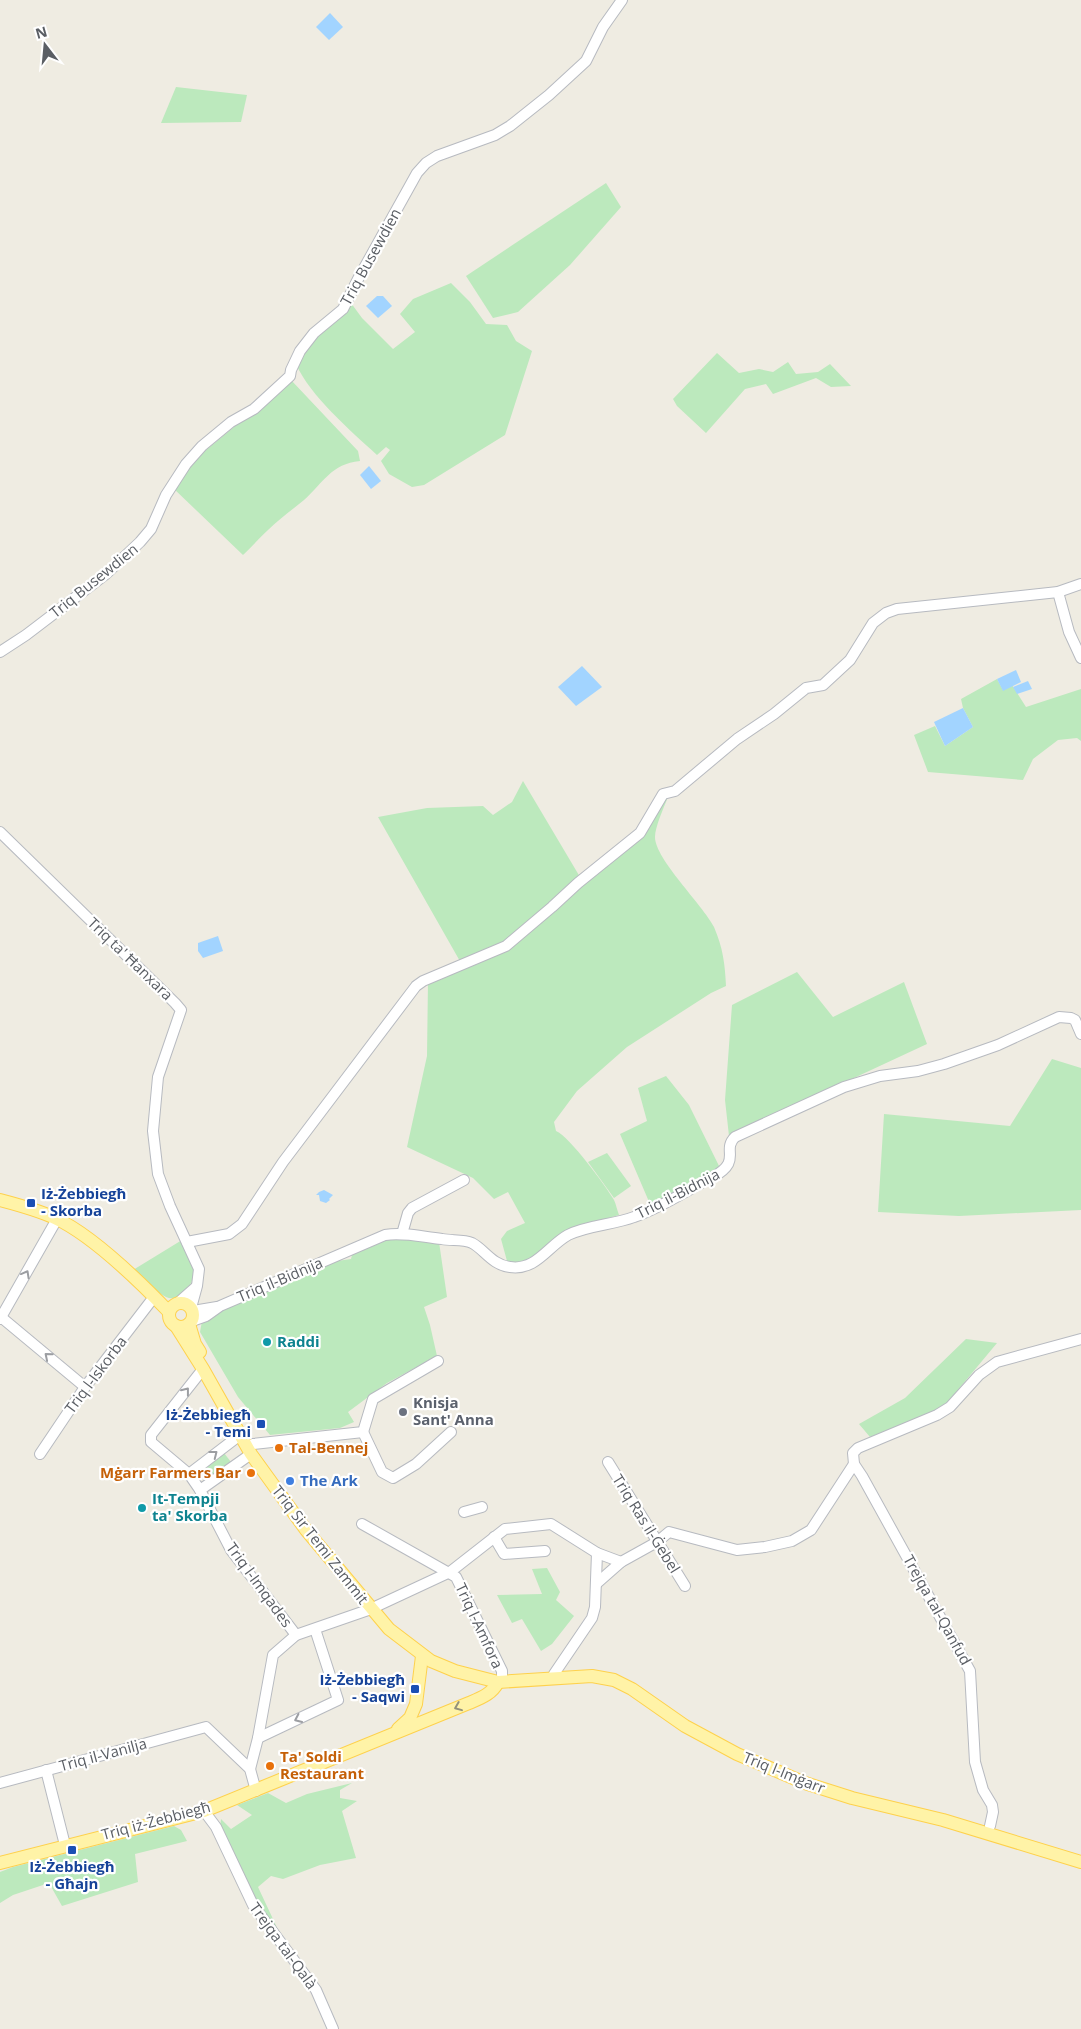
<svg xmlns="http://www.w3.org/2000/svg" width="1081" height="2029" font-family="'Open Sans',sans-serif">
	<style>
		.green { fill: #bce9bd }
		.water { fill: #a2d4ff }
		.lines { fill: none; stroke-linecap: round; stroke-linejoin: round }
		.minor-casing { stroke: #b7bac0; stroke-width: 12 }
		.major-casing { stroke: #fed14c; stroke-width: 14 }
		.minor { stroke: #fff; stroke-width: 10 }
		.major { stroke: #fff3a7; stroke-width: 12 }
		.oneway { stroke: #9c9ea2 }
		.oneway2 { stroke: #94927b }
		.transit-dot { fill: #1a4fb4; stroke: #fff; stroke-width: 2 }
		.culture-dot { fill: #0f9aa8; stroke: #fff; stroke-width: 2 }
		.worship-dot { fill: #6b7280; stroke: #fff; stroke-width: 2 }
		.food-dot { fill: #e8710a; stroke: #fff; stroke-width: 2 }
		.shop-dot { fill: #3f7fe0; stroke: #fff; stroke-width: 2 }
		.labels { text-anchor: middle; stroke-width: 4.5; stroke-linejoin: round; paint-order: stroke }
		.street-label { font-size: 15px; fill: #5a5e64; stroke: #fff }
		.transit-label { font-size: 15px; font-weight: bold; fill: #164399; stroke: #fff; text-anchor: end }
		.culture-label { font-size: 15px; font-weight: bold; fill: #0d838f; stroke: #fff; text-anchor: start }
		.worship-label { font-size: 15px; font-weight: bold; fill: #5b616d; stroke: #fff; text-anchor: start }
		.food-label { font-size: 15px; font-weight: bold; fill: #c56008; stroke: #fff; text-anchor: start }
		.shop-label { font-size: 15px; font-weight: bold; fill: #366cbe; stroke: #fff; text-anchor: start }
	</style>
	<rect width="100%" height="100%" fill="#efece2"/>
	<g class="green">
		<polygon points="176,87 247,95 241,122 161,123"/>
		<polygon points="606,183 621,207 570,265 518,312 493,318 466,276"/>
		<path d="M451,283L470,302L486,324L507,325L516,341L532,351L505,435L424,485L412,487L389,474L381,461L390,450L386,447L377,455C351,431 310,396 296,364L304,349L351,303L362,318L393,349L415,332L400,314L413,299Z"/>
		<polygon points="717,353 739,373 759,369 773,372 788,362 796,374 818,372 830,364 851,386 831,387 816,378 773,394 766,384 745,389 706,433 677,406 673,399"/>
		<path d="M291,380L358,451L360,461C331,464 324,482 304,500C292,510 279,519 268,530C259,538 252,547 243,555L173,488L194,460Z"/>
		<polygon points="997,679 1003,690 1012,685 1026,707 1081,689 1081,741 1077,738 1058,740 1033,759 1023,780 928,772 914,735 935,726 945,746 973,727 963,708 961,699"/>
		<polygon points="523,781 580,877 506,943 461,963 378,817 427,808 483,806 493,815 512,802"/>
		<path d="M668,797C664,807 655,827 655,837C655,859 703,905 714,927C723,948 725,964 726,986L711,993L627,1047L577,1091L554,1122L556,1131C570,1137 605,1185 614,1200C616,1204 617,1210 619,1215L587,1224L522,1264L507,1261L501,1239L507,1231L525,1223L508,1192L494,1199L473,1178L407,1147L427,1056L428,981L507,948L642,834L664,800Z"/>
		<polygon points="797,972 833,1017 904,982 927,1044 729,1136 725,1100 732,1005"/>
		<polygon points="1052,1059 1081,1068 1081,1210 959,1216 878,1212 884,1114 1010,1126"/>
		<polygon points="666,1076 689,1105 720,1168 650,1204 620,1134 647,1121 638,1088"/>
		<polygon points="607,1153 631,1186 614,1198 588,1162"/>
		<polygon points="390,1237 439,1242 447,1297 424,1307 430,1325 437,1356 387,1383 348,1412 354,1422 340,1428 270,1435 238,1397 200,1332 202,1321 270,1287 337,1261 351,1259 353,1251"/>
		<path d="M182,1240C190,1259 202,1276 184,1292C179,1297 173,1300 166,1297C154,1291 143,1278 133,1270Z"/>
		<polygon points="966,1339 997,1343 942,1409 870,1437 859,1424 905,1398"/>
		<polygon points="224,1453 231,1462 205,1482 197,1472"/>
		<polygon points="547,1568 560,1592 556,1600 574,1616 552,1644 541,1651 522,1619 512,1623 497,1595 542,1594 532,1569"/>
		<polygon points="352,1783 340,1790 340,1798 357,1801 342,1811 356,1858 320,1865 283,1879 271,1876 258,1887 280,1934 262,1912 220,1828 221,1819 231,1829 252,1815 237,1805 268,1793 286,1803 307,1794"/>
		<polygon points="174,1826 181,1830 187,1841 135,1854 138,1882 62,1906 49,1883 13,1895 0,1903 0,1872 13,1867"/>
	</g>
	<g class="water">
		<polygon points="330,13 343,27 329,40 316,27"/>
		<polygon points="377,296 383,296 392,306 378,318 366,306"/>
		<polygon points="369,466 381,481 371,489 360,475"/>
		<polygon points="582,666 602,687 576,706 558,687"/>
		<polygon points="1016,670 1021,682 1003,691 997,679"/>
		<polygon points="1028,681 1032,689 1017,694 1013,687"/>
		<polygon points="963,708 973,727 945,746 934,722"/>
		<polygon points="218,936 223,951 203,958 198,951 198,943"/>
		<polygon points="324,1190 333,1195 329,1199 330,1200 326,1203 320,1201 319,1195 316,1195 319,1192"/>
	</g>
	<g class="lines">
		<g class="minor-casing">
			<g id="minor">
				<polyline points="1058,592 1069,632 1081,658"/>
				<polyline points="0,652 26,635 106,574 140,542 151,529 166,495 186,464 202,446 231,422 254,409 290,376 291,370 300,351 314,333 343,309 358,279 417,173 426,163 437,156 495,135 510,126 549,95 586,61 603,27 622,0"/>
				<polyline points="0,832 175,1003 181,1010 158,1077 153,1131 158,1174 170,1206 199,1269 197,1286 191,1308"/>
				<polyline points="402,1234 408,1213 412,1208 464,1180"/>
				<polyline points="187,1242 229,1234 242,1224 283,1162 416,986 423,981 506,946 552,907 578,883 640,833 663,794 675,791 737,739 774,714 806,688 823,685 850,660 873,623 886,613 897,609 1058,592 1081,584"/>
				<polyline points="179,1302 196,1287"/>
				<polyline points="193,1311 217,1307"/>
				<polyline points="1,1317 85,1387"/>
				<polyline points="0,1319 57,1219"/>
				<path d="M192,1321L206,1316L220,1306L385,1235C404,1232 422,1237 442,1239C451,1241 463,1239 472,1243C484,1249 492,1265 510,1267C536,1271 548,1246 568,1235C588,1225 613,1225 634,1217C661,1208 687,1190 713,1177C743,1160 721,1151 735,1137L844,1087L880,1076L918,1071L944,1064L998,1045L1059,1017L1071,1018L1075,1020L1081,1034"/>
				<polyline points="203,1369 151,1435 151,1442 189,1474 200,1490 231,1550 296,1635"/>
				<polyline points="363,1432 382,1472 393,1478 416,1464 451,1432"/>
				<polyline points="247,1447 253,1444 363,1432 373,1399 438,1361"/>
				<polyline points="40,1454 85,1387 154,1297"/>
				<polyline points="608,1462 685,1586"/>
				<polyline points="189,1474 240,1435"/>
				<polyline points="200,1490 251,1454"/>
				<polyline points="464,1512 482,1507"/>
				<polyline points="362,1524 456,1577 502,1671 502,1678 498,1682"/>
				<polyline points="494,1537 504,1554 545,1551"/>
				<polyline points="596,1584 621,1562 657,1542 669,1532 737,1550 765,1547 792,1541 811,1530 854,1464"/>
				<polyline points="377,1606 450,1572 505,1529 551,1524 597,1553 621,1562"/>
				<polyline points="554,1674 592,1618 595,1607 597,1553"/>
				<polyline points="258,1738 338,1700 315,1629"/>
				<polyline points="250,1769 258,1738 273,1655 296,1635 371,1609"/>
				<polyline points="46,1770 65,1845"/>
				<polyline points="0,1783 206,1727 250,1769 256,1791"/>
				<polyline points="204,1811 216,1827 253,1905 316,1990 333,2029"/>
				<polyline points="990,1826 993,1812 992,1805 983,1790 975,1762 970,1671 862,1476 854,1464 853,1453 858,1448 937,1415 950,1407 979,1375 997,1362 1081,1339"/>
			</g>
		</g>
		<g class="major-casing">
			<g id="major">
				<path d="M0,1200C19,1205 38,1210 55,1218C92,1235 141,1283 169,1312"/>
				<circle cx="181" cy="1315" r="12"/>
				<polyline points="189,1324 195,1344 200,1352"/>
				<polyline points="176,1326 203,1369 251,1454 306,1530 389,1629 431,1661 455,1671 498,1682 592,1676 614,1680 632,1689 685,1726 737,1754 805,1783 852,1798 943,1820 1081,1862"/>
				<polyline points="398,1729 410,1718 416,1704 422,1656"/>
				<path d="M0,1863L204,1811L469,1703C481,1698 492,1694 498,1682"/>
			</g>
		</g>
		<use href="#minor" class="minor"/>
		<use href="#major" class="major"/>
	</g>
	<defs><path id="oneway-chevron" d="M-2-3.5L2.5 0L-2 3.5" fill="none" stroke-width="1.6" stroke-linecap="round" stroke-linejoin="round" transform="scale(1.25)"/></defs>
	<g class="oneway">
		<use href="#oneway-chevron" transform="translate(26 1274) rotate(-61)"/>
		<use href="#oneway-chevron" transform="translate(48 1356) rotate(-140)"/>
		<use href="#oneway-chevron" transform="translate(186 1391) rotate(-52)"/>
		<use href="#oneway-chevron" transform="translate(214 1454) rotate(-38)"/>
		<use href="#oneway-chevron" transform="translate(298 1719) rotate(155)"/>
	</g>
	<use class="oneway2" href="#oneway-chevron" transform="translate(458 1707) rotate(158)"/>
	<g class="transit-dot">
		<rect x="26" y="1198" width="10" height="10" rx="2.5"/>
		<rect x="256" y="1419" width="10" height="10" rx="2.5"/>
		<rect x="410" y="1684" width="10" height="10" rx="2.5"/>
		<rect x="67" y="1845" width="10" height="10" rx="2.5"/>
	</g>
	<g class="culture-dot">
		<circle cx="267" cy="1342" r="5"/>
		<circle cx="142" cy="1508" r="5"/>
	</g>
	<circle class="worship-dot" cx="403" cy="1412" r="5"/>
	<g class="food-dot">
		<circle cx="279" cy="1448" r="5"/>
		<circle cx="251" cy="1473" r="5"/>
		<circle cx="270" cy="1766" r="5"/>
	</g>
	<circle class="shop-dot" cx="290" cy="1481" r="5"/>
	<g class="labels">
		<g class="street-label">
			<text transform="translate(371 257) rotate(-61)" y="5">Triq Busewdien</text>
			<text transform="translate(94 581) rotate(-39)" y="5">Triq Busewdien</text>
			<text transform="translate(130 959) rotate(44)" y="5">Triq ta' Ħanxara</text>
			<text transform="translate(678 1194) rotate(-27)" y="5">Triq il-Bidnija</text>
			<text transform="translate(280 1280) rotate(-23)" y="5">Triq il-Bidnija</text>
			<text transform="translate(96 1375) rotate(-53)" y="5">Triq l-Iskorba</text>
			<text transform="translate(646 1524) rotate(58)" y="5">Triq Ras il-Ġebel</text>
			<text transform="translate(320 1545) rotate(52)" y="5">Triq Sir Temi Zammit</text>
			<text transform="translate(259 1585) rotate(54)" y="5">Triq l-Imqades</text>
			<text transform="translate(937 1610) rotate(61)" y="5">Trejqa tal-Qanfud</text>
			<text transform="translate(479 1626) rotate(65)" y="5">Triq l-Amfora</text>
			<text transform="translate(103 1755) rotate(-15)" y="5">Triq il-Vanilja</text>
			<text transform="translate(784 1773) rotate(22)" y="5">Triq l-Imġarr</text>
			<text transform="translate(156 1821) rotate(-15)" y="5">Triq iż-Żebbiegħ</text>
			<text transform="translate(283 1946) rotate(54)" y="5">Trejqa tal-Qalà</text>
		</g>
		<g class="transit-label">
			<text x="41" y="1199" text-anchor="start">Iż-Żebbiegħ<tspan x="41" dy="17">- Skorba</tspan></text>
			<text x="251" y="1420">Iż-Żebbiegħ<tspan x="251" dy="17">- Temi</tspan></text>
			<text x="405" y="1685">Iż-Żebbiegħ<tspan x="405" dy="17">- Saqwi</tspan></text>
			<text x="72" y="1872" text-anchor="middle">Iż-Żebbiegħ<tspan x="72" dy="17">- Għajn</tspan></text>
		</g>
		<g class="culture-label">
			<text x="277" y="1347">Raddi</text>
			<text x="152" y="1504">It-Tempji<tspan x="152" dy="17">ta' Skorba</tspan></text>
		</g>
		<g class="worship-label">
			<text x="413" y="1408">Knisja<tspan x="413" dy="17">Sant' Anna</tspan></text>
		</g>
		<g class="food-label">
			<text x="289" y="1453">Tal-Bennej</text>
			<text x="241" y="1478" text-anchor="end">Mġarr Farmers Bar</text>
			<text x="280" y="1762">Ta' Soldi<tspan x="280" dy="17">Restaurant</tspan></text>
		</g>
		<g class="shop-label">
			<text x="300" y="1486">The Ark</text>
		</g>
	</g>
	<g transform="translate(45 45) rotate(344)" stroke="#ffffff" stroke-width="4" paint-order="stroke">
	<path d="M0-4L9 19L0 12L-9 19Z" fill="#5a5e64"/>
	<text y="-8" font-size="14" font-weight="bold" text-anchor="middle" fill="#5a5e64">N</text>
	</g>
</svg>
